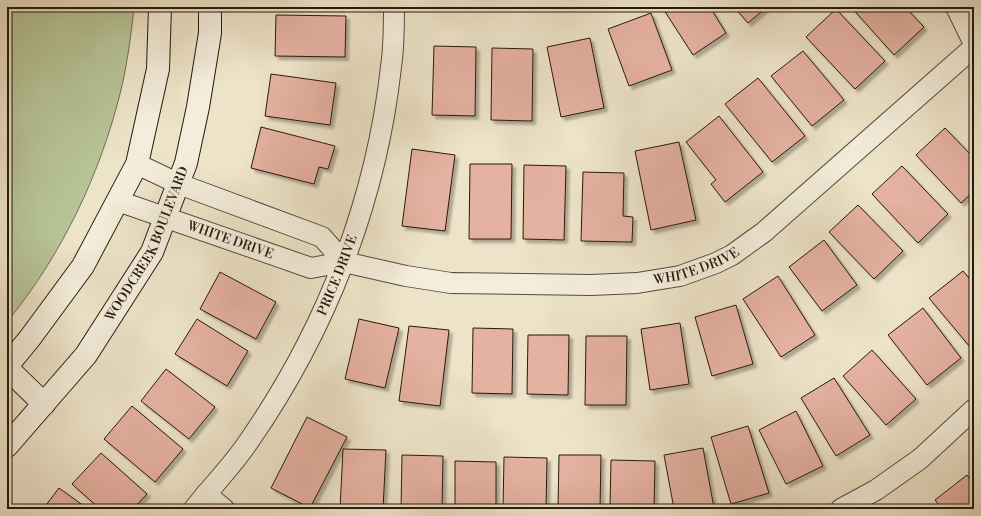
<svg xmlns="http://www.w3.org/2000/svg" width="981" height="516" viewBox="0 0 981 516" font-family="'Libre Bodoni',serif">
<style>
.green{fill:#b7c497;stroke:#6f6e52}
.building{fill:#e5b1a1;stroke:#27190d;filter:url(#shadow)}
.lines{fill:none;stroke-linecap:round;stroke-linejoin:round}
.street-casing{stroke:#584c3c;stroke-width:22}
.secondary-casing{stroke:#27190d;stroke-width:24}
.street{stroke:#f3eddb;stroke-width:20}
.secondary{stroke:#f3eddb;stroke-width:22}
.labels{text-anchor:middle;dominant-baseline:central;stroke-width:3;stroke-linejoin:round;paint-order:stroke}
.street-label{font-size:13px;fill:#27190d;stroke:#f3eddb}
</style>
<defs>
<filter id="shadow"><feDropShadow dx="3.5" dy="3.5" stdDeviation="1" flood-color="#0004"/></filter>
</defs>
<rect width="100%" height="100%" fill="#ede3c8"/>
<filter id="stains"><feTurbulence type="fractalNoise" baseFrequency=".005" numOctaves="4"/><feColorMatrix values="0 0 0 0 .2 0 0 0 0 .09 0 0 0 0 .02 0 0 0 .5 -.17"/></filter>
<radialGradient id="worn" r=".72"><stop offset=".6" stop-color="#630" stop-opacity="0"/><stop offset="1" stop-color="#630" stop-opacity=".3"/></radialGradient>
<path class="green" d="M 7,7 L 134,7 C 131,36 127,66 120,94 C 99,177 61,256 7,322 Z"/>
<path class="building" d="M 662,7 L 710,7 L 726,33 L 693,55 Z
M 734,7 L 767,7 L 748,23 Z
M 851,7 L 905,7 L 924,27 L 894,55 Z
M 836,9 L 885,61 L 855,89 L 806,37 Z
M 651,13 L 672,70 L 629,86 L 608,29 Z
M 276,15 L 346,16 L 345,57 L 275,56 Z
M 590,38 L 604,108 L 561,117 L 547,47 Z
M 434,46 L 476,47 L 475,116 L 432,115 Z
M 492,48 L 533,49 L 532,121 L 491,120 Z
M 803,51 L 844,100 L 812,126 L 771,76 Z
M 271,74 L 336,83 L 330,125 L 265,116 Z
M 758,78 L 805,136 L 772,162 L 725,104 Z
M 719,116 L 763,172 L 725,202 L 711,184 L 716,180 L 686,142 Z
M 261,127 L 335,146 L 328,169 L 319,167 L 314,184 L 251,168 Z
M 945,128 L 974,158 L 974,191 L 961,203 L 916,155 Z
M 679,142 L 696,220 L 651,230 L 635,151 Z
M 412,149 L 455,155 L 445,231 L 402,226 Z
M 470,164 L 512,164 L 511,239 L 469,239 Z
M 524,165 L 566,166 L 564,240 L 523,239 Z
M 902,166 L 948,214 L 918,243 L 872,194 Z
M 583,172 L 624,173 L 623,216 L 633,217 L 632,242 L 581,241 Z
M 858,205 L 903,251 L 874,279 L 829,232 Z
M 824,240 L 857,285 L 822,311 L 789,267 Z
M 963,271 L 974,284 L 974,344 L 970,347 L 929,298 Z
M 220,272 L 276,302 L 256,339 L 200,309 Z
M 778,276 L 815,335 L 781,357 L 743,299 Z
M 736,305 L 753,364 L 712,376 L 695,317 Z
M 923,308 L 961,358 L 927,385 L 888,335 Z
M 197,319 L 248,351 L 227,386 L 175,354 Z
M 359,319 L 399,328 L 385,388 L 345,379 Z
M 680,323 L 689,384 L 650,390 L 641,329 Z
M 409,326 L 449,330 L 440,406 L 399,401 Z
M 473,328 L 513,329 L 512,394 L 472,393 Z
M 528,335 L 569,335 L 568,395 L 527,394 Z
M 586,336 L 627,336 L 626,405 L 585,405 Z
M 872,350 L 916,399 L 886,425 L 843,376 Z
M 166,369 L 215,407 L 189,439 L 141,401 Z
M 834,378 L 870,435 L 836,456 L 801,398 Z
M 132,406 L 183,449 L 155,482 L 104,439 Z
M 796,411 L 823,466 L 786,484 L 759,430 Z
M 307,417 L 347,437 L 310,508 L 271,488 Z
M 748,426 L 769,493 L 731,504 L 711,437 Z
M 703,448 L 714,508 L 707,509 L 674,509 L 664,455 Z
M 343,449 L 386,450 L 383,509 L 340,509 Z
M 101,453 L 147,494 L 133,509 L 100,509 L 72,484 Z
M 402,455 L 443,456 L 442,509 L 401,509 Z
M 559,455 L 601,455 L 600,509 L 558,509 Z
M 504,457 L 547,458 L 546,509 L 503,509 Z
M 611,460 L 655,461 L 654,509 L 610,509 Z
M 455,461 L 496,462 L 496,509 L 455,509 Z
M 967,475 L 974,485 L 974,509 L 942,509 L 935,500 Z
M 59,488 L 88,509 L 43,509 Z"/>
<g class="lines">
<g class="street-casing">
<g id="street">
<path d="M 956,7 L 974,44"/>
<path d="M 137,164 L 179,184 L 322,237 L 344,262"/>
<path id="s1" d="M 118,201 L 311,268 L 344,262 L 406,276 L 451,283 L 591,285 L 637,283 L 680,276 L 716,263 L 732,255 L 764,232 L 974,47"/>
<path d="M 206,494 L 224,509"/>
<path id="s2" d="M 194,509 C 212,486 233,465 249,441 C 326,330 376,202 391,67 C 394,47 394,27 394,7"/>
<path d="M 841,509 L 876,490 L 920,459 L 974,409"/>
</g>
</g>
<g class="secondary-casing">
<g id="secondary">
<path d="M 7,366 L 30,338 L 83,266 L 137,164 L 158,69 L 160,7"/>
<path d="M 7,368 L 44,404"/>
<path id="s3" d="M 7,446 L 86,355 L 152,252 L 186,163 L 198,107 L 210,33 L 210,7"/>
</g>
</g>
<use href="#street" class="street"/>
<use href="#secondary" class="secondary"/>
</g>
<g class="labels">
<g class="street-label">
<text stroke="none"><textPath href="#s1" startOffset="119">WHITE DRIVE</textPath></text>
<text stroke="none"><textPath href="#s3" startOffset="248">WOODCREEK BOULEVARD</textPath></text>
<text stroke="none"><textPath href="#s1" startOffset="595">WHITE DRIVE</textPath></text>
<text stroke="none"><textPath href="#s2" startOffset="276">PRICE DRIVE</textPath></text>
</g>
</g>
<rect width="981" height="516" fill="none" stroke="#ede3c8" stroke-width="24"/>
<rect x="8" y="8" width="965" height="500" fill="none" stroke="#27190d" stroke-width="2"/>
<rect x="12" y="12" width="957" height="492" fill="none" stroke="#27190d"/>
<rect width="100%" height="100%" filter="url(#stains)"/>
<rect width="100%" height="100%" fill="url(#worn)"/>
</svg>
